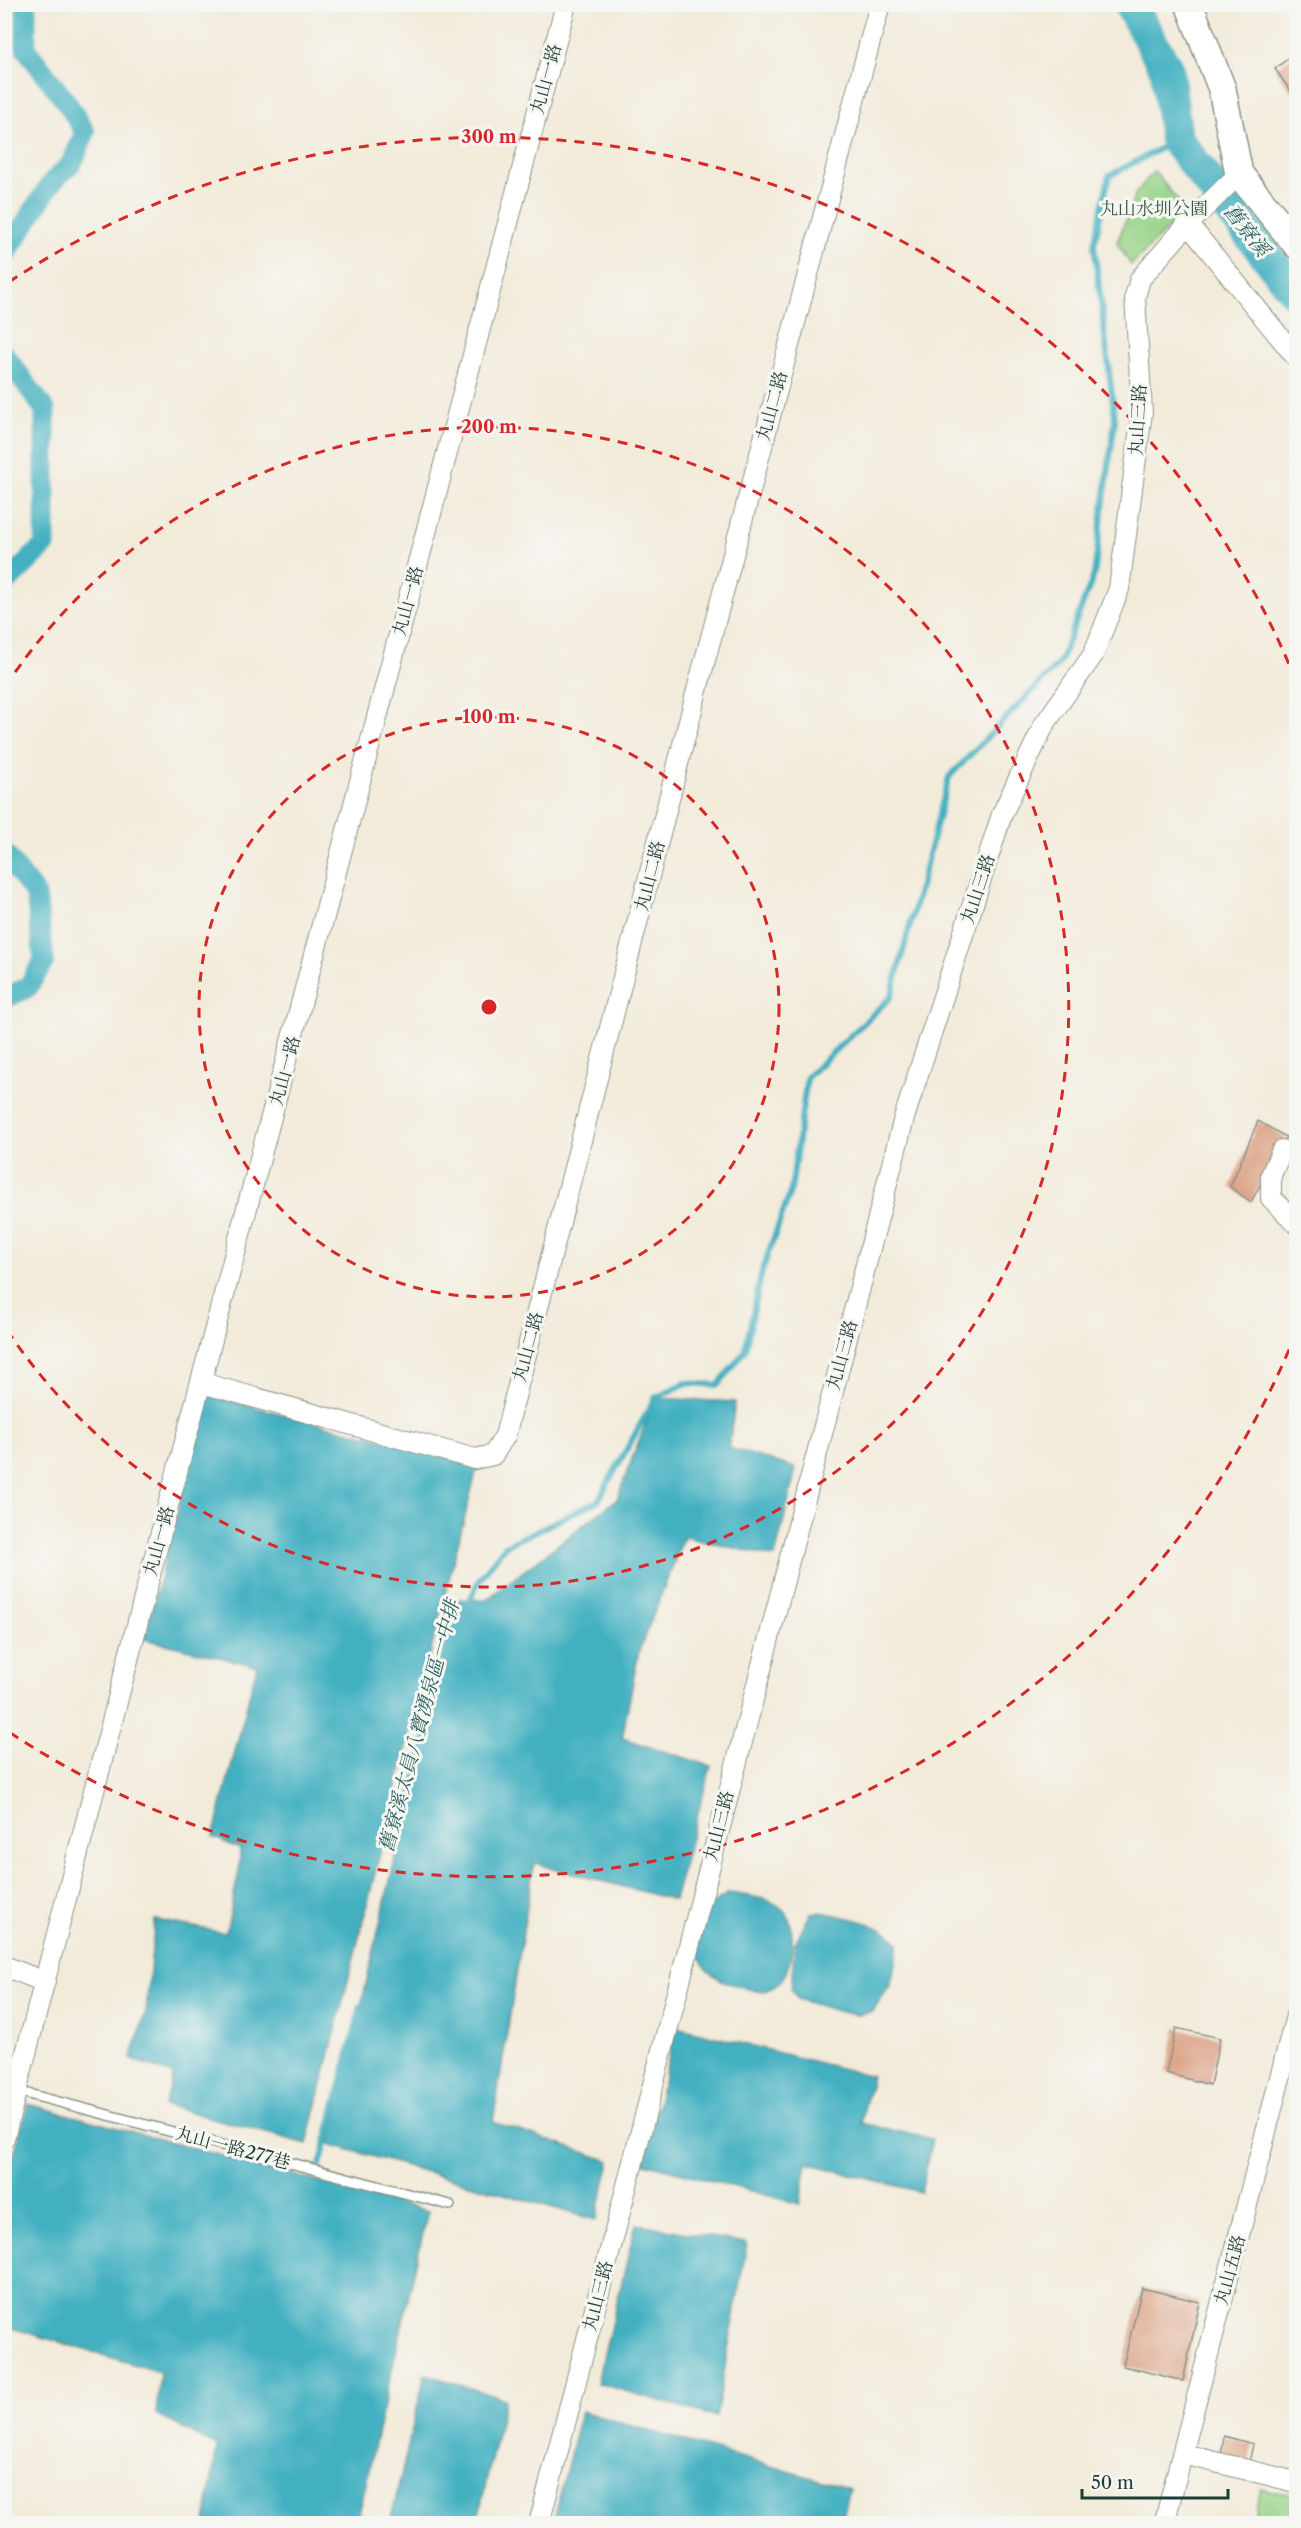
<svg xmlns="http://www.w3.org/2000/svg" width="1301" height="2528" viewBox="0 0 1301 2528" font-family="'Libre Caslon Text','Noto Serif TC',serif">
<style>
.green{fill:#96d388;stroke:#5a885e;stroke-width:1.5}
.water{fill:#43b0c1;stroke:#31767a;stroke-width:1.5}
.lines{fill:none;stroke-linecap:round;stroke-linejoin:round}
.stream{stroke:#43b0c1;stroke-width:6}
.canal{stroke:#43b0c1;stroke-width:21}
.river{stroke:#43b0c1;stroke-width:34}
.building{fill:#d99a7c}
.lane-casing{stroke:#899487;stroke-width:12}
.street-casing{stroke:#899487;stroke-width:22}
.secondary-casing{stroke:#899487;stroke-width:30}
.lane{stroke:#fff;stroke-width:9}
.street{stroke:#fff;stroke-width:20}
.secondary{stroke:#fff;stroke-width:27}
.ring{fill:none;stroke:#d62828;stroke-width:3;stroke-dasharray:10 8}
.labels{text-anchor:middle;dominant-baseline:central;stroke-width:6;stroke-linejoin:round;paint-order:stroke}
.street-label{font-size:18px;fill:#1f3d34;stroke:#f6f6f2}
.park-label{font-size:18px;fill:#375b45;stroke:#f6f6f2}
.water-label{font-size:20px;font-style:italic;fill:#2a605e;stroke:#f6f6f2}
.centre{fill:#d62828;stroke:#f6f6f2;stroke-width:3}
.ring-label{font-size:18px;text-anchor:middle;font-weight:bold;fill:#d62828;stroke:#f6f6f2;stroke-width:6;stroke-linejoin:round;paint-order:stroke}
</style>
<rect width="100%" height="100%" fill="#f6f6f2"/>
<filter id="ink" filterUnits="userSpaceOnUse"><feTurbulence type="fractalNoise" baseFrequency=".0167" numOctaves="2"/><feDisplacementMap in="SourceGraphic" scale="12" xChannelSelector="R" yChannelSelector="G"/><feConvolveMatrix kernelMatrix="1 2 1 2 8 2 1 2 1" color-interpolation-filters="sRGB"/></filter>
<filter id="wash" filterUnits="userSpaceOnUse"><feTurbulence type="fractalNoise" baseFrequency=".008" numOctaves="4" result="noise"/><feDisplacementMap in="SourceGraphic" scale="24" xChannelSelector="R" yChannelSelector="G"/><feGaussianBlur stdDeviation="1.35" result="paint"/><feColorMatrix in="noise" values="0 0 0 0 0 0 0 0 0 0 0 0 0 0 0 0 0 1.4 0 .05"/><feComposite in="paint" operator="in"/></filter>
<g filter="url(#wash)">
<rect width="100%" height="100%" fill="#f3ebda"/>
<path class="green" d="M 1154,171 L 1186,211 L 1131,265 L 1117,243 L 1136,193 Z
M 1261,2488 L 1294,2496 L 1289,2523 L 1254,2523 Z"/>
<path class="water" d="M 208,1395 L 478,1464 L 307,2144 L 164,2105 L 174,2075 L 131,2059 L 146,2011 L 155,1920 L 226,1933 L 239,1871 L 240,1849 L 213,1837 L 257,1666 L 144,1639 Z
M 655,1398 L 735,1402 L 729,1448 L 796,1468 L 775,1557 L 684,1537 L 639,1651 L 622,1738 L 711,1766 L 674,1900 L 534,1863 L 493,2122 L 610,2161 L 596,2220 L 329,2144 L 455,1599 L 486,1600 L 617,1499 Z
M 728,1893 C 750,1896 788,1898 791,1926 C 794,1949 791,1987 762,1991 C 756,1992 746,1988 739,1986 C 704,1978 684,1949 704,1914 C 709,1905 720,1899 728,1893 Z
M 820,1912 C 847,1917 881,1922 899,1943 L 891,1984 L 872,2012 L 858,2015 L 845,2013 L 798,1999 L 791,1990 L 795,1943 L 811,1913 Z
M 676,2027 L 872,2076 L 861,2123 L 932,2139 L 921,2192 L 807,2163 L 800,2204 L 644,2163 Z
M 28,2104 L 428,2211 L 357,2523 L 205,2523 L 217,2446 L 156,2414 L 160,2372 L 5,2326 L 5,2186 Z
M 636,2224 L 747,2243 L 716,2417 L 597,2383 Z
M 425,2374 L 505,2399 L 477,2523 L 390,2523 Z
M 581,2411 L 850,2489 L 841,2523 L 553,2523 Z"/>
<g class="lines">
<path class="stream" d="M 468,1605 L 479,1580 L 505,1546 L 598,1501 L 655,1398 L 686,1383 L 718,1385 L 745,1351 L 762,1271 L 791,1190 L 807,1077 L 891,997 L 949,777 L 1060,662 L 1094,575 L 1115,420 L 1094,245 L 1109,176 L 1176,140
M 320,2165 L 361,2006"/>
<path class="canal" d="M 4,257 L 52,182 L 72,163 L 85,132 L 67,103 L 26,49 L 26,4
M 4,354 L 45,410 L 45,545 L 4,585
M 4,853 L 36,895 L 44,961 L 28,987 L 4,999"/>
<path class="river" d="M 1130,4 L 1167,70 L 1176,140 L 1296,293"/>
</g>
<g id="blocks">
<path class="building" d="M 1296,52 L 1296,99 L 1275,69 Z
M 1258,1121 L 1286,1137 L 1251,1202 L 1230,1187 Z
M 1176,2028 L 1220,2038 L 1210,2085 L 1166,2073 Z
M 1142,2288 L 1200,2302 L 1183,2381 L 1123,2366 Z
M 1224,2436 L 1253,2444 L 1249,2463 L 1221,2456 Z"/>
</g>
</g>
<g filter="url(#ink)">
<use href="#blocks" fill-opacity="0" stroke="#899487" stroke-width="1.5"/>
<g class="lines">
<g class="lane-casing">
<path id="lane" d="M 17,2091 L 450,2205"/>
</g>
<g class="street-casing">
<path id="street" d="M 1188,224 L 1296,357
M 1282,1150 L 1271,1175 L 1271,1198 L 1296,1223
M 202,1383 L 475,1459 L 493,1455 L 505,1436 L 697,690 L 880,4
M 4,1966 L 45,1982
M 4,2138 L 164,1521 L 566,4
M 1183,2454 L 1296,2482
M 539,2524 L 904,1118 L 1002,814 L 1044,725 L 1093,655 L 1119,589 L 1142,412 L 1135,297 L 1140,279 L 1188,224 L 1239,174
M 1164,2524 L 1296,2016"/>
</g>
<g class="secondary-casing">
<path id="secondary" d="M 1189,4 L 1222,89 L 1239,174 L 1296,244"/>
</g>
<use href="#lane" class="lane"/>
<use href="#street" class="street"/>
<use href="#secondary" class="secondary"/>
</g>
</g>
<g class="ring">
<circle cx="489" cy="1007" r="290"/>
<path d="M5 687A580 580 0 1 1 5 1327"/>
<path d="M1296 1333A870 870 0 0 1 9 1732M9 282A870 870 0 0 1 1296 681"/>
</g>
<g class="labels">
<g class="street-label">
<text transform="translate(546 79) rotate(-75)">丸山一路</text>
<text transform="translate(772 406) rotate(-75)">丸山二路</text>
<text transform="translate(1138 420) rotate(-87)">丸山三路</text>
<text transform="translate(408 601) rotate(-75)">丸山一路</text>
<text transform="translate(650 876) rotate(-76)">丸山二路</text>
<text transform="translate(978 889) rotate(-72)">丸山三路</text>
<text transform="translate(285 1071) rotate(-75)">丸山一路</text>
<text transform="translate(528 1347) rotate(-75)">丸山二路</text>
<text transform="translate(842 1355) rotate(-75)">丸山三路</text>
<text transform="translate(159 1541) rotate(-75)">丸山一路</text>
<text transform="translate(719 1826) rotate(-76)">丸山三路</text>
<text transform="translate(233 2148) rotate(15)">丸山一路277巷</text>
<text transform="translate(1230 2270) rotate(-75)">丸山五路</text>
<text transform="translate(598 2296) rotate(-76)">丸山三路</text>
</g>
<g class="park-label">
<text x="1154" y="209">丸山水圳公園</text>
</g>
<g class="water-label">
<text transform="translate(1247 230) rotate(52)">舊寮溪</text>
<text transform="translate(419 1726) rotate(-75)">舊寮溪太員八寶湧泉區一中排</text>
</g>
</g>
<circle cx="489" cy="1007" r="9" class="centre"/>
<g class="ring-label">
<text x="489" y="143">300 m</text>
<text x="489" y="433">200 m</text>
<text x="489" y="723">100 m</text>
</g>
<rect width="1301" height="2528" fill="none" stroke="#f6f6f2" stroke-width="24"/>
<path d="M1082 2489v9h146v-9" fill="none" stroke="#1f3d34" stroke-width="3"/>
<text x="1091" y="2489" font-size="18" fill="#1f3d34" stroke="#f6f6f2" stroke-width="4.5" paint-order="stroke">50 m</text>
</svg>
